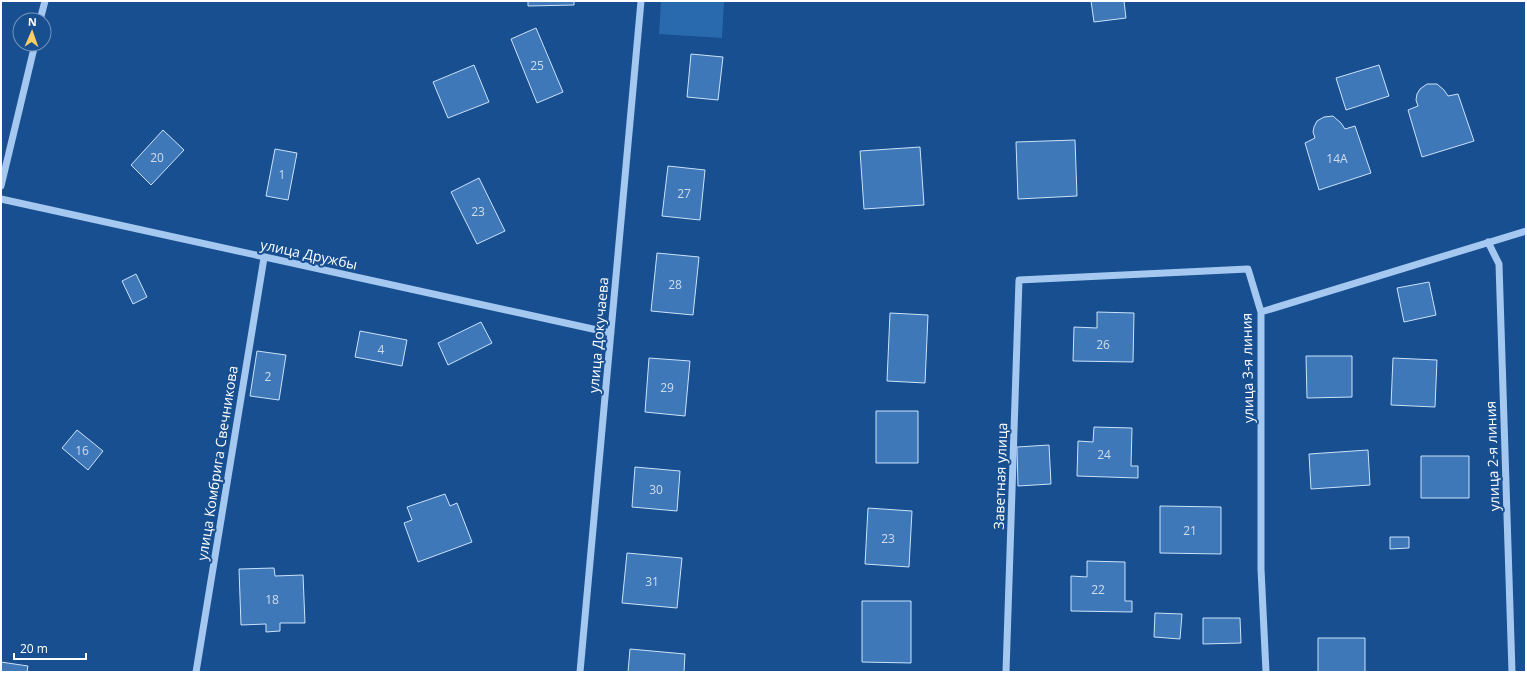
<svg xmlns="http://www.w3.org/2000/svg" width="1527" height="673" viewBox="0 0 1527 673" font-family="'Open Sans',sans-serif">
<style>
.green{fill:#2969ae}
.building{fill:#3f78b8;stroke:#cbe2fb}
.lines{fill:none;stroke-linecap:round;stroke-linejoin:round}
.minor{stroke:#a4c8f0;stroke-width:7}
.labels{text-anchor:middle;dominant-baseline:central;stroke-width:4;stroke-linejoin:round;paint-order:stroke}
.number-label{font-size:12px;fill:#cfdded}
.street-label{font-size:14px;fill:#fff;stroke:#174f90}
</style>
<rect width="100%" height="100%" fill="#174f90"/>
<path class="green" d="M 661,1 L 724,1 L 722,38 L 659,34 Z"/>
<path class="building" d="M 528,1 L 574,1 L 574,5 L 528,6 Z
M 1091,1 L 1124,1 L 1126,18 L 1094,22 Z
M 536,28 L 563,92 L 537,103 L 511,39 Z
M 691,54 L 723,57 L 718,100 L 687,97 Z
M 474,65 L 489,102 L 448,118 L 433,82 Z
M 1379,65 L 1389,96 L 1346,110 L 1336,78 Z
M 1427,84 L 1437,84 L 1444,90 L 1448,96 L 1458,94 L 1474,141 L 1422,157 L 1408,110 L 1418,106 L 1416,100 L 1417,94 L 1420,89 Z
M 1333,116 L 1341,123 L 1345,129 L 1355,126 L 1371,173 L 1319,190 L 1305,143 L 1315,138 L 1313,132 L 1314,127 L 1317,121 L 1324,117 Z
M 163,130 L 184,150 L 151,185 L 131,165 Z
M 1075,140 L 1077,196 L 1018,199 L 1016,142 Z
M 920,147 L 924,205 L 864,209 L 860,151 Z
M 275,149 L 297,153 L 288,200 L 266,196 Z
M 668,166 L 705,170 L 700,220 L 662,216 Z
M 479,178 L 505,231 L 477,244 L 451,192 Z
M 657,253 L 699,257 L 693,315 L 651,311 Z
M 136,274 L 147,297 L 133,304 L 122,281 Z
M 1429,282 L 1436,315 L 1404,322 L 1397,288 Z
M 1097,312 L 1134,313 L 1133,362 L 1073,361 L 1074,327 L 1097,328 Z
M 890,313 L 928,315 L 925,383 L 887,381 Z
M 481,322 L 492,343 L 448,365 L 438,343 Z
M 360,331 L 407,340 L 402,366 L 355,357 Z
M 257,351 L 286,355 L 279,400 L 250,396 Z
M 1306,356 L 1352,356 L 1352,397 L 1307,398 Z
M 649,358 L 690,361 L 685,416 L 645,412 Z
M 1393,358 L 1437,360 L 1435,407 L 1391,405 Z
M 876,411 L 918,411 L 918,463 L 876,463 Z
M 1094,427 L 1132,428 L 1131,466 L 1138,466 L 1138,478 L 1077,476 L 1078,441 L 1093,442 Z
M 77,430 L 103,451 L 88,470 L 62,448 Z
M 1049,445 L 1051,484 L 1018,486 L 1017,447 Z
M 1368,450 L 1370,485 L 1311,489 L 1309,454 Z
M 1421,456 L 1469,456 L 1469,498 L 1421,498 Z
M 635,467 L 680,471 L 677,511 L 632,507 Z
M 445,494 L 450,506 L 457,503 L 472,542 L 418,562 L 404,523 L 412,520 L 407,507 Z
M 1160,506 L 1221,507 L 1221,554 L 1160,553 Z
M 868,508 L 912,511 L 909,567 L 865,564 Z
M 1390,537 L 1409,537 L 1409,548 L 1390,549 Z
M 627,553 L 682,558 L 677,608 L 622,603 Z
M 1087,561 L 1125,562 L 1125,601 L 1132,601 L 1132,612 L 1071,611 L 1071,576 L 1087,577 Z
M 274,568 L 275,576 L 303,575 L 305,623 L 280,623 L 280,631 L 266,632 L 266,624 L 241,625 L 239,569 Z
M 862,601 L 911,601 L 911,663 L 862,662 Z
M 1155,613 L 1182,614 L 1180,639 L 1154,637 Z
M 1203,618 L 1240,618 L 1241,643 L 1203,644 Z
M 1318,638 L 1365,638 L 1365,672 L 1318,672 Z
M 630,649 L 685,654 L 684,672 L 628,672 Z
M 1,662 L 28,666 L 27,672 L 1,672 Z"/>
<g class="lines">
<path class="minor" d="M 40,20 L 45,1
M 1,186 L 35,44
M 1,199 L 611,333
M 1488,242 L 1499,264 L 1512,672
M 1261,312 L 1526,231
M 196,672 L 264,258
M 580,672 L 641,1
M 1006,672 L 1019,280 L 1248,269 L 1261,312 L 1261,569 L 1266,672"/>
</g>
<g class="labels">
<g class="number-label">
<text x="537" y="65">25</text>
<text x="157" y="157">20</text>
<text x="1337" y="158">14А</text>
<text x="282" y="174">1</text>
<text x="684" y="193">27</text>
<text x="478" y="211">23</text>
<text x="675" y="284">28</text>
<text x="1103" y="344">26</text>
<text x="381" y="349">4</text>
<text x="268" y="376">2</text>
<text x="667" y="387">29</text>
<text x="82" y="450">16</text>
<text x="1104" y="454">24</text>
<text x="656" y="489">30</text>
<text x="1190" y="530">21</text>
<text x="888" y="538">23</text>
<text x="652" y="581">31</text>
<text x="1098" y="589">22</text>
<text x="272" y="599">18</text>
</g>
<g class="street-label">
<text transform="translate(309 254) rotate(12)">улица Дружбы</text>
<text transform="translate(598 335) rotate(-85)">улица Докучаева</text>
<text transform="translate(1247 368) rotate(-91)">улица 3-я линия</text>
<text transform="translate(1492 456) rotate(-92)">улица 2-я линия</text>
<text transform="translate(217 463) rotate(-81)">улица Комбрига Свечникова</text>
<text transform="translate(1000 476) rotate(-88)">Заветная улица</text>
</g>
</g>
<rect width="1527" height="673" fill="none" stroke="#ffffff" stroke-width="4"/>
<g transform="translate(32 32) rotate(2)"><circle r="19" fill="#174f90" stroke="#7495bc"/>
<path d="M0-3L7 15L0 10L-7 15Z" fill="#ffce63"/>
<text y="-6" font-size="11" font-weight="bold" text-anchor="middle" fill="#ffffff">N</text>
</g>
<path d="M14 653v6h72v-6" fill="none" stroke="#ffffff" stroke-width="2"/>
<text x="20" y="653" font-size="12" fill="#ffffff" stroke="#174f90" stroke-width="3" paint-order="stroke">20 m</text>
</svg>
